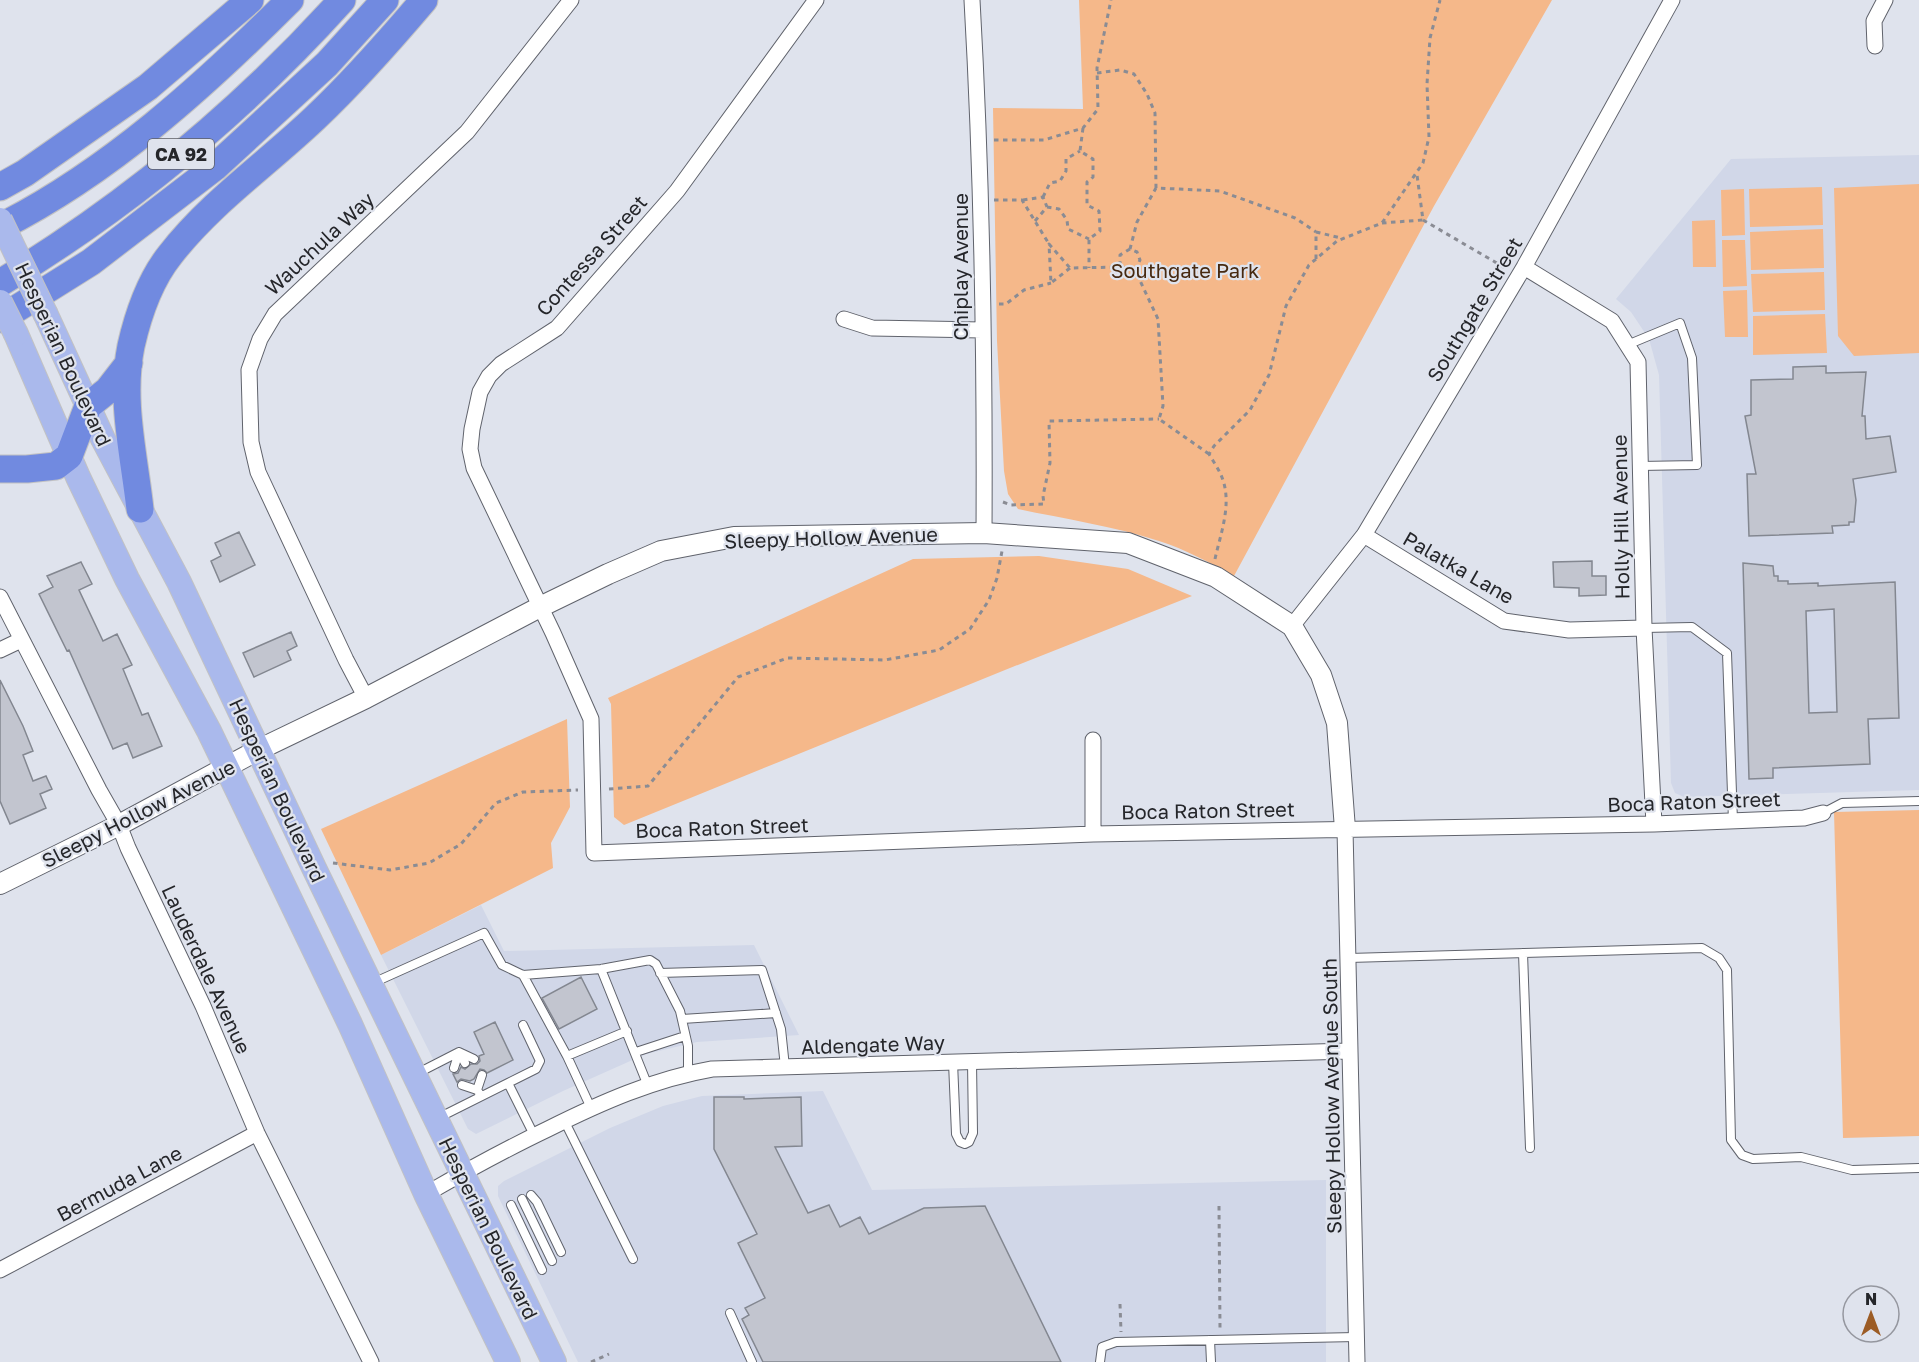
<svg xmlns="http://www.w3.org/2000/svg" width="1919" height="1362" viewBox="0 0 1919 1362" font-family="'Golos Text',sans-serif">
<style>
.built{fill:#d1d7e8}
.green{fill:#f5b88a}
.building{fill:#c2c5cf;stroke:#838790;stroke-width:1.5;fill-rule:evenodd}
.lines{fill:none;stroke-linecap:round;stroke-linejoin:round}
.service-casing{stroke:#60636c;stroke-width:10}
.minor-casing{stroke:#60636c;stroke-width:17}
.tertiary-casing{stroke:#60636c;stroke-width:22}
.primary-casing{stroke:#c2c2c3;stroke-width:26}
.motorway-casing{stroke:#c2c2c3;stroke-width:29}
.path{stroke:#8a8c94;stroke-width:3;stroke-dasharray:4.5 4.5;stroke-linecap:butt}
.service{stroke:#fff;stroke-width:8}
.minor{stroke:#fff;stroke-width:15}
.tertiary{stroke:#fff;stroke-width:20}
.primary{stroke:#aab9ec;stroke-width:24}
.motorway{stroke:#718ae0;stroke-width:27}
.primary-bridge-casing{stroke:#c2c2c3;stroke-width:26;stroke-linecap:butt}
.primary-bridge{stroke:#aab9ec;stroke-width:24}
.labels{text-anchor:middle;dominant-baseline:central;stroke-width:4.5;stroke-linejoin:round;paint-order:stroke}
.shield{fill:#dfe3ed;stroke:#5d5f64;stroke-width:1.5}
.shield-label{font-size:18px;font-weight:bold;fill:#25262a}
.street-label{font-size:20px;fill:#25262a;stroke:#dfe3ed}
.park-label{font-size:20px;fill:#472910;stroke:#dfe3ed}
</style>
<rect width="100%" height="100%" fill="#dfe3ed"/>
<path class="built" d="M 1919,155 L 1919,790 L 1684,797 L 1675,793 L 1671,783 L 1659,375 L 1649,339 L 1631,312 L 1616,299 L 1731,159 Z
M 481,905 L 504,951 L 754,945 L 799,1035 L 697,1042 L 646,1054 L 563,1091 L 476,1134 L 468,1129 L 381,955 Z
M 823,1091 L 872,1190 L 1326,1180 L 1326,1362 L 578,1362 L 498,1196 L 498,1186 L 504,1181 L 610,1128 L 663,1106 L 702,1096 Z"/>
<path class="green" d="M 1079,0 L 1552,0 L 1434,206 L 1234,576 C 1210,563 1185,549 1159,541 C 1113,526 1065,519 1018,509 L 1008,494 L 1004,471 L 997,341 L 993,108 L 1083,109 Z
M 1919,184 L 1919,353 L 1854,356 L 1838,336 L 1834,188 Z
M 1822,187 L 1823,225 L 1750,227 L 1749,189 Z
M 1744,189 L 1745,235 L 1722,236 L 1721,190 Z
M 1715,220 L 1716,267 L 1693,267 L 1692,221 Z
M 1823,229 L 1824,268 L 1751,270 L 1750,232 Z
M 1722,240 L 1745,240 L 1747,286 L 1723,287 Z
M 1824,272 L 1825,310 L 1753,312 L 1751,274 Z
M 1747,290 L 1748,337 L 1725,337 L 1723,291 Z
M 1825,314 L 1827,353 L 1753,355 L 1753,316 Z
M 1039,556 L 1128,569 L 1192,596 L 1005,670 L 624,825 L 614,817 L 611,704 L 608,698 L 913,559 Z
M 567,719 L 570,807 L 551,843 L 553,868 L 381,955 L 321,829 Z
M 1919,810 L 1919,1136 L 1843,1138 L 1834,812 Z"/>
<path class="building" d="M 1826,366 L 1826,373 L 1866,372 L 1862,416 L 1865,416 L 1866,439 L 1890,436 L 1896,472 L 1853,479 L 1856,500 L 1854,522 L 1849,522 L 1849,525 L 1832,526 L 1833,533 L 1749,536 L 1747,474 L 1756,474 L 1745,416 L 1751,415 L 1751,380 L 1793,379 L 1793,367 Z
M 239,532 L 255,565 L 220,582 L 211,561 L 221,556 L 215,543 Z
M 1592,561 L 1592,576 L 1606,576 L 1606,595 L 1579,596 L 1579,588 L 1554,587 L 1553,562 Z
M 81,562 L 92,584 L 79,590 L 103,641 L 117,634 L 132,665 L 123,669 L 142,715 L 148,713 L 162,746 L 133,758 L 127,743 L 113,749 L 69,650 L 67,651 L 39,594 L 53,587 L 47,576 Z
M 1743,563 L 1773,566 L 1774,576 L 1778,576 L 1778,581 L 1788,581 L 1788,584 L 1818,583 L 1818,586 L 1895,582 L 1899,718 L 1868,719 L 1870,764 L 1773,768 L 1773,778 L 1749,779 ZM 1834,609 L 1837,712 L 1809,713 L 1806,611 Z
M 291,632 L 297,646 L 287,651 L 291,660 L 254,677 L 243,653 Z
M 0,680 L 23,726 L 33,751 L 23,755 L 33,781 L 46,776 L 52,789 L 40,794 L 46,808 L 10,824 L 0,801 Z
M 581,977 L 597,1009 L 559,1029 L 542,998 Z
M 495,1022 L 513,1060 L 487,1073 L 484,1070 L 480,1069 L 474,1079 L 470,1081 L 461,1079 L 457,1082 L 453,1074 L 458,1073 L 461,1067 L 465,1069 L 471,1064 L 477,1064 L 480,1061 L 479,1056 L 484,1054 L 474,1032 Z
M 714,1097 L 744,1097 L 744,1099 L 801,1097 L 802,1146 L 775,1147 L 808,1213 L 829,1205 L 840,1227 L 860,1217 L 869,1234 L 924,1208 L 985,1206 L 1061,1362 L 763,1362 L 742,1319 L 749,1315 L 745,1308 L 765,1298 L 738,1243 L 757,1234 L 714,1149 Z"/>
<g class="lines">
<g class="service-casing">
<path id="service" d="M 1627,345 L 1680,323 L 1692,358 L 1697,465 L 1640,466
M 1644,628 L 1692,627 L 1727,653 L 1733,821
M 1823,813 L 1842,803 L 1919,801
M 1523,953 L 1530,1148
M 1349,958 L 1702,948 L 1719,958 L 1727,970 L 1731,1140 L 1742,1155 L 1753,1159 L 1801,1157 L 1852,1170 L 1919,1168
M 601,969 L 648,1086
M 660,973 L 762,970 L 781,1029 L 785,1067
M 523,975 L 567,1056 L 591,1108
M 375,982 L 484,933 L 502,965 L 523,975 L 601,969 L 650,960 L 656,964 L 680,1011 L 688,1046 L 688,1073
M 682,1019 L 776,1013
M 636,1052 L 685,1036
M 567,1056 L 627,1031
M 953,1062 L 956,1134 L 960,1142 L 965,1144 L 969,1142 L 973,1133 L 972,1062
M 454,1068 L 459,1052 L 465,1063
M 416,1074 L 459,1052 L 474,1059
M 508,1083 L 536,1069 L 540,1061 L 523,1025
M 462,1085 L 477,1090
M 481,1096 L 477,1090 L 482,1075
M 438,1118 L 508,1083 L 534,1135
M 564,1120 L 633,1259
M 531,1195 L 537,1202 L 561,1252
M 522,1199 L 552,1261
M 511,1205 L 542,1270
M 730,1313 L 752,1362
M 1210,1340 L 1211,1362
M 1100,1362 L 1102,1347 L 1116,1342 L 1356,1337"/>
</g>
<g class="minor-casing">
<path id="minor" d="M 816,0 L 677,191 L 557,328 L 501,364 L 489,376 L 480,392 L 472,429 L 470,449 L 474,468 L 553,633 L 591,719 L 594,853 L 1093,834 L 1654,824 L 1804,818 L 1823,813
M 972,0 C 982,177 985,355 984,533
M 1875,46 L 1874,21 L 1885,0
M 1524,267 L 1612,321 L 1638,362 L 1644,628 L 1654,824
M 844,319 L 872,328 L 982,330
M 1364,535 L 1504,621 L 1569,630 L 1644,628
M 0,597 L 99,790 L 119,825 L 128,848 L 203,1006 L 257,1133 L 371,1362
M 1292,626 L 1364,535 L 1524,267 L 1672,0
M 0,650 L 21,640
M 366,698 L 346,660 L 258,472 L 251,442 L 249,370 L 260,339 L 275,314 L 467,132 L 571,0
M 1093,740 L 1093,834
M 1345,829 L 1357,1362
M 426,1194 C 466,1171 506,1149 548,1129 C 600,1103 654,1079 712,1069 L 1350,1051
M 0,1270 L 257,1133"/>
</g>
<g class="tertiary-casing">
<path id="tertiary" d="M 0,884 L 119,825 L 258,750 L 366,698 L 540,607 L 608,574 L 661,551 L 734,537 L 984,533 L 1128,543 L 1216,577 L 1292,626 L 1321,675 L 1337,723 L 1345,829"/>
</g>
<g class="primary-casing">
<path id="primary" d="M 46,315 L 103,439 L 179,582 L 314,868 L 554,1362
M 16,334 L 78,477 L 127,579 L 209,731 L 350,1024 L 426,1194 L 508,1362"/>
</g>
<g class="motorway-casing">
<path id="motorway" d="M 0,187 L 25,173 L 148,87 L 250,0
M 0,227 C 109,172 204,86 290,0
M 0,283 C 127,206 243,110 342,0
M 0,319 L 91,262 L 215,167 L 327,64 L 385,0
M 0,469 L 27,469 L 56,466 L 69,456 L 88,406 L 108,390 L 129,363
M 140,509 C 134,455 120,400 131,346 C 138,315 150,280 170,255 C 211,202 268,163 316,117 C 354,81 390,40 424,0"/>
</g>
<path class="path" d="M 1097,73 L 1120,70 L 1134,74 L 1147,94 L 1155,113 L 1156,188
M 1083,128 L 1080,151 L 1093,159 L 1093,177 L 1087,182 L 1087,205 L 1099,211 L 1100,231 L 1089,239 L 1089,268
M 994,140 L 1044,140 L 1083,128 L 1098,109 L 1097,68 L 1111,0
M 1043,197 L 1050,183 L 1060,181 L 1066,171 L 1066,159 L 1080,151
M 994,200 L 1022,200 L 1049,244
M 1023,200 L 1043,197 L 1047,207
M 1047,207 L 1059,209 L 1067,220 L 1068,229 L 1089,239
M 1423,220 L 1507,269
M 1035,221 L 1047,207
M 1382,223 L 1423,220 L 1417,175
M 1130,249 L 1120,255 L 1120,267 L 1135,270
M 1316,259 L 1316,232 L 1341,238
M 1070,268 L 1051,283 L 1049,244 L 1070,268 L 1120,267
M 999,304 L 1006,304 L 1024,290 L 1051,283
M 1209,454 L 1159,419 L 1163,406 L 1158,319 L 1135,270 L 1140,260 L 1137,252 L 1130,249 L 1137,222 L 1156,188 L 1220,191 L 1295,218 L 1316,232
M 1003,502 L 1011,505 L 1044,504 L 1043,496 L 1050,463 L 1049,421 L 1159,419
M 1215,559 C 1221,532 1233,502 1221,475 C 1218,468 1213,461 1209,454 L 1214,446 L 1250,410 L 1269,375 L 1286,306 L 1309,265 L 1337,241 L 1382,223 L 1423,163 L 1429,137 L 1427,84 L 1430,38 L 1440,0
M 609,789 L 648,786 L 738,677 L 787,658 L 885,660 L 939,650 L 970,629 L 989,600 L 997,578 L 1002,551
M 333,863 L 390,870 L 429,863 L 461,844 L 496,803 L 523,792 L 578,790
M 1219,1206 L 1220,1328
M 1120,1304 L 1121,1332
M 591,1362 L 609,1354"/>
<use href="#service" class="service"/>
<use href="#minor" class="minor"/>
<use href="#tertiary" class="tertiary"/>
<use href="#primary" class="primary"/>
<use href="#motorway" class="motorway"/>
<g class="primary-bridge-casing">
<path id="primary-bridge" d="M 0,220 L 46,315
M 0,302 L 16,334"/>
</g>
<use href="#primary-bridge" class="primary-bridge"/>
</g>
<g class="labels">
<rect class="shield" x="148" y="139" width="66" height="30" rx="4.5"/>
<g class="shield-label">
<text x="181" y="154">CA 92</text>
</g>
<g class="street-label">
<text transform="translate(319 243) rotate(-43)">Wauchula Way</text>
<text transform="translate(591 255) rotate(-48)">Contessa Street</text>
<text transform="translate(960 267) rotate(-90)">Chiplay Avenue</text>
<text transform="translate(1474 309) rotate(-59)">Southgate Street</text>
<text transform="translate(64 354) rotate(65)">Hesperian Boulevard</text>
<text transform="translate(1620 517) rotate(-91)">Holly Hill Avenue</text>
<text transform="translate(831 537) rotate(-2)">Sleepy Hollow Avenue</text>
<text transform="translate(1459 567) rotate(30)">Palatka Lane</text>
<text transform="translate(278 790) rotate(65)">Hesperian Boulevard</text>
<text transform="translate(1694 801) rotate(-2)">Boca Raton Street</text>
<text transform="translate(1208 810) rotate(-1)">Boca Raton Street</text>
<text transform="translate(138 813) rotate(-27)">Sleepy Hollow Avenue</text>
<text transform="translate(722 827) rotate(-2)">Boca Raton Street</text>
<text transform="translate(207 969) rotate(65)">Lauderdale Avenue</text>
<text transform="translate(873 1044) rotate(-2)">Aldengate Way</text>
<text transform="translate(1331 1096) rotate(-91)">Sleepy Hollow Avenue South</text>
<text transform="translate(119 1183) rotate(-28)">Bermuda Lane</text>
<text transform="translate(489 1228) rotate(64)">Hesperian Boulevard</text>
</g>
<g class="park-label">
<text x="1185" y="270">Southgate Park</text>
</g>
</g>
<g transform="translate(1871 1314)"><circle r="28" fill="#dfe3ed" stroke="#95979f" stroke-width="1.5"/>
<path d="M0-4.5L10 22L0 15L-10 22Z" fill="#9c5c25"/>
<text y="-9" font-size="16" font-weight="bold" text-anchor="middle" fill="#25262a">N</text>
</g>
</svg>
